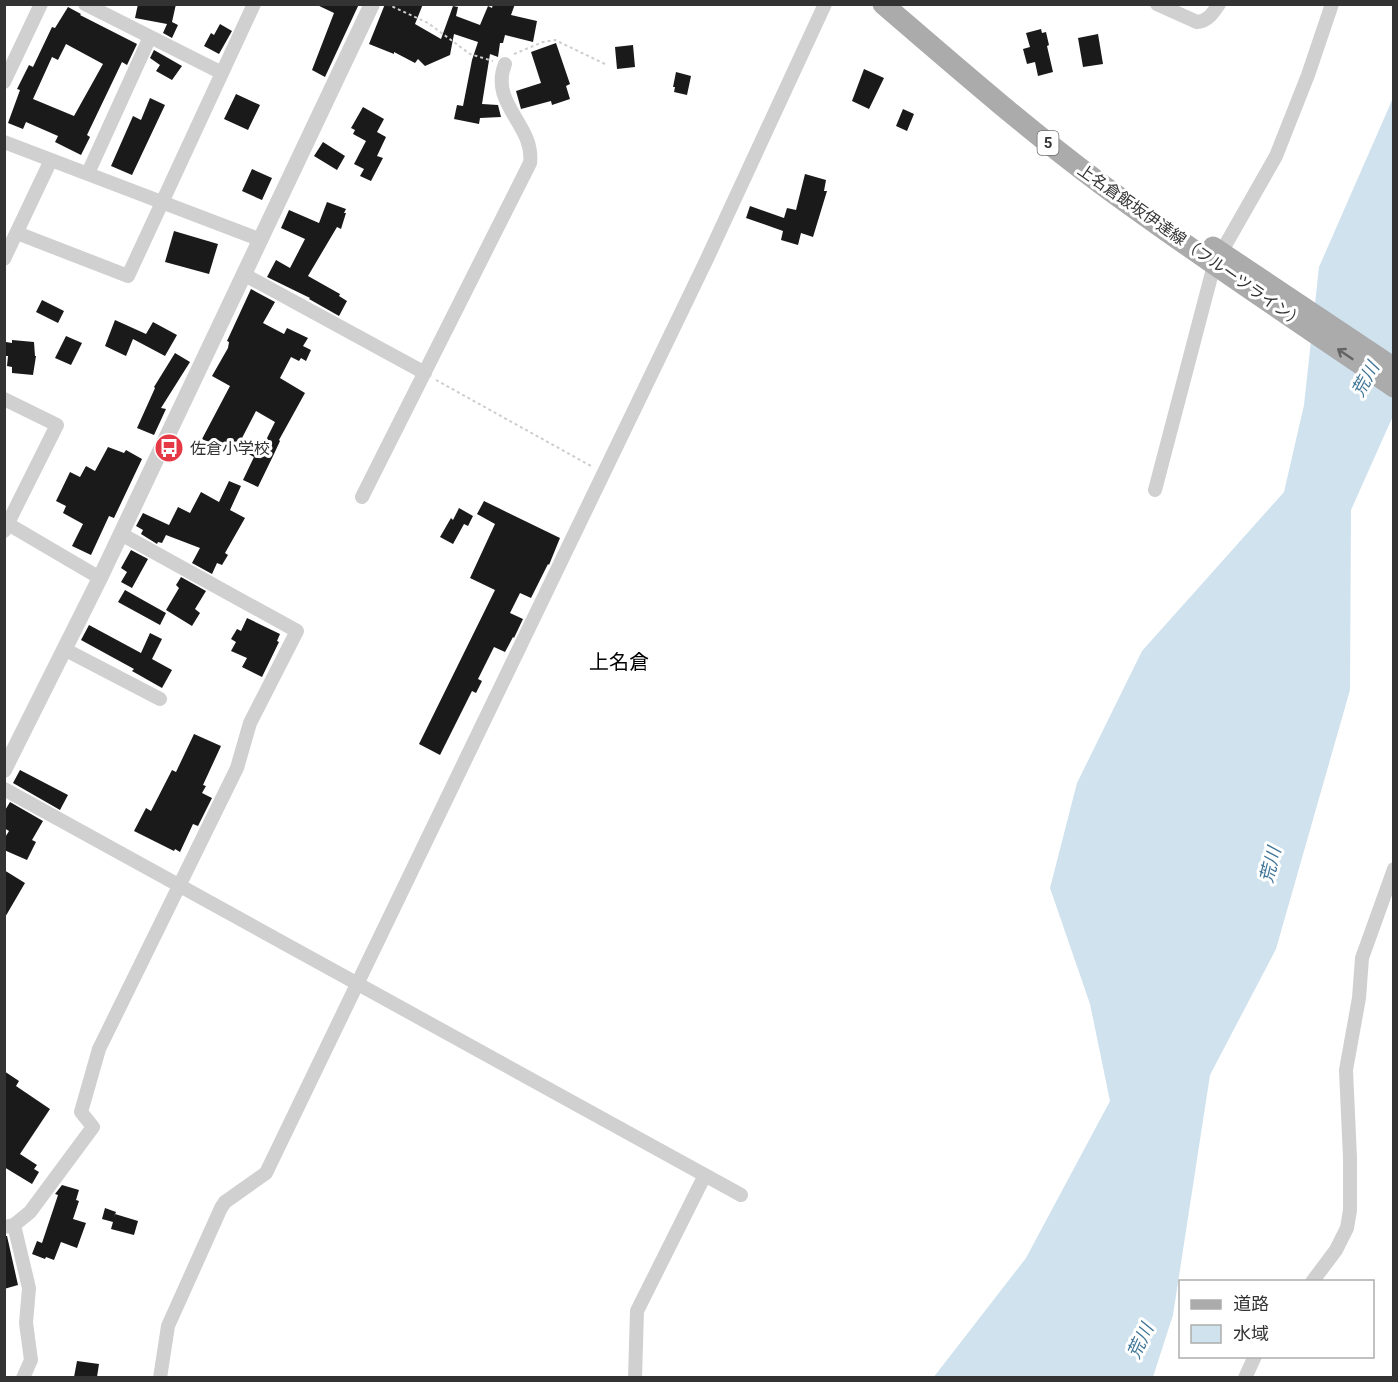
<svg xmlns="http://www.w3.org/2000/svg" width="1398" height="1382" viewBox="0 0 1398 1382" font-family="Roboto,'Noto Sans JP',sans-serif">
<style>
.water{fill:#cfe2ee}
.building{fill:#1a1a1a;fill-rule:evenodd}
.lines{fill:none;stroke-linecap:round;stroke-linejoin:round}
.path{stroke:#cdcdcd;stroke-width:2;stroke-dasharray:3 3;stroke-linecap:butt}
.minor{stroke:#d0d0d0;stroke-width:14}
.tertiary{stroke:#d0d0d0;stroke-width:16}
.primary{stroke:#ababab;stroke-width:21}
.oneway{stroke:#636363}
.labels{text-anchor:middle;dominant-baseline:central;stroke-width:6;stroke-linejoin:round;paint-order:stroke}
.shield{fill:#fff;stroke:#707070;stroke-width:1.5}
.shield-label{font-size:15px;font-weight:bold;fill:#333}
.street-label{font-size:16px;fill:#333;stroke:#fff}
.poi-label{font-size:16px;fill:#333;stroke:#fff;text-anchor:start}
.water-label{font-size:18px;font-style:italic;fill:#3f7597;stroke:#fff}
.quarter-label{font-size:20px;fill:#000;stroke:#fff}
</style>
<rect width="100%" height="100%" fill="#fff"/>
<path class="water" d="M 1393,98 L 1393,416 L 1351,510 L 1350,690 L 1276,949 L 1210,1075 L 1173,1315 L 1153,1377 L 933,1378 L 1026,1258 L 1110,1101 L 1090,1004 L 1050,888 L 1077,783 L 1142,651 L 1284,492 L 1304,405 L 1319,267 Z"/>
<path class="building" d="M 138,4 L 176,4 L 172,22 L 178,25 L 172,38 L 163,33 L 167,24 L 135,18 Z
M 315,4 L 359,4 L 325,77 L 312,70 L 334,13 Z
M 385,4 L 423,4 L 415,24 L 441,39 L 453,6 L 458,7 L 456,16 L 480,25 L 488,6 L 492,8 L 493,4 L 515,4 L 511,15 L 537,21 L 533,42 L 505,35 L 503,43 L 500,43 L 498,57 L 490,54 L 482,104 L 498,105 L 501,117 L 480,118 L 479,124 L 454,119 L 457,105 L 463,106 L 472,60 L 478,42 L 454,34 L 450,55 L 425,66 L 418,59 L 415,63 L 394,52 L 394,54 L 369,44 Z
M 68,7 L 81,14 L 80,15 L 137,44 L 127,65 L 122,62 L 87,135 L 90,137 L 81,155 L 55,142 L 58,136 L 26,122 L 23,129 L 8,123 L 20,90 L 17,89 L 29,65 L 33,67 L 52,27 L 55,28 ZM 66,44 L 103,64 L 74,116 L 33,99 L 52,57 L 58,60 Z
M 220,24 L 232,31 L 219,54 L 204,46 L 211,33 L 214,35 Z
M 1041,29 L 1042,33 L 1046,32 L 1049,45 L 1047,46 L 1053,72 L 1038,76 L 1035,62 L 1027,64 L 1023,49 L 1030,47 L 1026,33 Z
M 1098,34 L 1103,64 L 1083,67 L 1078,38 Z
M 556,43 L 570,84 L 566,86 L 570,99 L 552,105 L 551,101 L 521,109 L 516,91 L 541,83 L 531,52 Z
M 633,45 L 635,67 L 617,69 L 615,47 Z
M 154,50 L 182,66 L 172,80 L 156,71 L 160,65 L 150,58 Z
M 864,69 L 884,78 L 869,109 L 852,101 Z
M 676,72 L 691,76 L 687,95 L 674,92 L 675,87 L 673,87 Z
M 236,94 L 260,105 L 248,130 L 224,119 Z
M 150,98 L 165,105 L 132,175 L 111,166 L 133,116 L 141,120 Z
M 363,107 L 384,119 L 377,132 L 386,137 L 377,156 L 383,158 L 371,181 L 360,176 L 364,169 L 354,164 L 366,141 L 353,134 L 355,130 L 351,128 Z
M 903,109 L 914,114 L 907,131 L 896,126 Z
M 323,142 L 345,156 L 337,170 L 314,156 Z
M 252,169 L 272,178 L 262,200 L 242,191 Z
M 805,174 L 826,180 L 824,191 L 827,191 L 813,237 L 801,233 L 798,245 L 781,240 L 783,231 L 746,218 L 750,206 L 784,218 L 787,208 L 796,210 Z
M 327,202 L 346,209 L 344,213 L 346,213 L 341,229 L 337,227 L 308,276 L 340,294 L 339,296 L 347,301 L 339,316 L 309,299 L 310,298 L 267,277 L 276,260 L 290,268 L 305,239 L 281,228 L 289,210 L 319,223 Z
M 174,231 L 218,244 L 209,274 L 165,262 Z
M 251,289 L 275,302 L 263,323 L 284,334 L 287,328 L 308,338 L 303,346 L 311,350 L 306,361 L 301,358 L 299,361 L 291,357 L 280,378 L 305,393 L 279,440 L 280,441 L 274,454 L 258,487 L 243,480 L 254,457 L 232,445 L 228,452 L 202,439 L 230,386 L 212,376 L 228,348 L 229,342 L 227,341 ZM 256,411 L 275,422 L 262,448 L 242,438 Z
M 42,300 L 64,311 L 58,323 L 36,312 Z
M 115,320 L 146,334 L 153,322 L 177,335 L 165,356 L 133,339 L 126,356 L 105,346 Z
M 66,336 L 82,343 L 71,365 L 55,358 Z
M 12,340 L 34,342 L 35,356 L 36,356 L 33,375 L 12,373 L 12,367 L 7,366 L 8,356 L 4,356 L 6,342 L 12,343 Z
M 175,353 L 190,362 L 161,408 L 166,409 L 154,435 L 137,428 L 155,388 L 154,387 Z
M 108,447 L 124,453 L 126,450 L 142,459 L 114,518 L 109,516 L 91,555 L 72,546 L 83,524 L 63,513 L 66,506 L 56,501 L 70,472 L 80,477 L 86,466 L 95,471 Z
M 229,481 L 241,486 L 230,510 L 245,518 L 225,553 L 228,555 L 222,565 L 217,563 L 212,574 L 192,563 L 200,548 L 166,535 L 162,543 L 158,542 L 157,544 L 141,534 L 143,530 L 136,526 L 143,513 L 169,525 L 178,507 L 190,513 L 201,492 L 219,502 Z
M 484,501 L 560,538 L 549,565 L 548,564 L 531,598 L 520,593 L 510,613 L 523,619 L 514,638 L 513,637 L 505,652 L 494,647 L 478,679 L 482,681 L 476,693 L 472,691 L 440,755 L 419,744 L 495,590 L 470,578 L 495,524 L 477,514 Z
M 459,508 L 473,516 L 468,526 L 464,524 L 453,544 L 440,537 L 451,518 L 453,520 Z
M 131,550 L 148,559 L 132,588 L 121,582 L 127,572 L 121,568 Z
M 181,577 L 206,591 L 195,609 L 200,613 L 192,626 L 166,610 L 179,588 L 176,585 Z
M 125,590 L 166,613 L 160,625 L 118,602 Z
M 247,618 L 280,634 L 277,641 L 279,642 L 262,677 L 242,667 L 247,658 L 231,651 L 236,642 L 231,639 L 237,629 L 241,631 Z
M 89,625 L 141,653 L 150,633 L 162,639 L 152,659 L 172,670 L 162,688 L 132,671 L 134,669 L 81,640 Z
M 194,734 L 221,746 L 203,785 L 206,786 L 202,793 L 212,798 L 198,826 L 193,824 L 180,852 L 175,849 L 174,851 L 134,831 L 146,808 L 151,811 L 172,770 L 176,772 Z
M 20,770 L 68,795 L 60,810 L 13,783 Z
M 10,802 L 43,821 L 32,840 L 36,842 L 27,860 L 4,850 L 4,839 L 9,831 L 4,828 L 4,812 Z
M 4,870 L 25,883 L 4,919 Z
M 4,1071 L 19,1081 L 16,1086 L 50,1109 L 20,1154 L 37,1165 L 34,1169 L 39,1172 L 32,1184 L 4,1167 Z
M 62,1185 L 79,1190 L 76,1200 L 79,1201 L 73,1219 L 86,1223 L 77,1248 L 61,1242 L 54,1260 L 46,1257 L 45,1259 L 32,1254 L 37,1241 L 42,1243 L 58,1195 L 55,1194 Z
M 105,1208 L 116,1212 L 114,1217 L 115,1214 L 138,1221 L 134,1235 L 111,1229 L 113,1222 L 102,1219 Z
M 4,1236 L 7,1236 L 18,1285 L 4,1289 Z
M 77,1361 L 99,1364 L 97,1377 L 74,1377 Z"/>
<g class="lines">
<path class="path" d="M 387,4 L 428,23 L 470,54 L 493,61
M 514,54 L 543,42 L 555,40 L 605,64
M 436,380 L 591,466"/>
<path class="minor" d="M 85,4 L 222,73
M 1157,4 L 1197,22 C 1208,21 1213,13 1219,4
M 4,82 L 41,4
M 4,142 L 261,240
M 88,173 L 150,37
M 17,233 L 128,276 L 254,4
M 4,259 L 51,160
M 245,275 L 425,373
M 4,399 L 57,425 L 4,531
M 1155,490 L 1214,265 L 1276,156 L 1308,75 L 1332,4
M 362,497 L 530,163 C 535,125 489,104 505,64
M 8,524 L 100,578
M 64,649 L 160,699
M 4,789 L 741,1195
M 14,1225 L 29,1288 L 26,1323 L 31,1360 L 23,1378
M 4,1227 L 14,1225 L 30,1212 L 93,1127 L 81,1112 L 99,1049 L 237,768 L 250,723 L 297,631 L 121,534
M 1312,1282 L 1336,1250 L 1347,1228 L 1350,1210 L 1350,1158 L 1346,1070 L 1359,998 L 1362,958 L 1394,869
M 160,1378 L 168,1326 L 221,1208 L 225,1202 L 266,1173 L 706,261 L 825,4
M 635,1378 L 637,1311 L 705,1175
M 1245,1378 L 1255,1356"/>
<path class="tertiary" d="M 4,770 L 100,578 L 372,4"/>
<path class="primary" d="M 883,4 C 955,66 1026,128 1101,184 C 1197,255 1296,320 1394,387
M 1213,247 L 1394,368"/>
</g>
<defs><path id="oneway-shaft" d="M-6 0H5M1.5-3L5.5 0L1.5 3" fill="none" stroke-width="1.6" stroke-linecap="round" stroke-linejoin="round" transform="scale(1.5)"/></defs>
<use class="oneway" href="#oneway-shaft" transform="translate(1345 354) rotate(-146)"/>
<defs>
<g id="bus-disc" transform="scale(1.5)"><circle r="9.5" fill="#e63946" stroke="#fff"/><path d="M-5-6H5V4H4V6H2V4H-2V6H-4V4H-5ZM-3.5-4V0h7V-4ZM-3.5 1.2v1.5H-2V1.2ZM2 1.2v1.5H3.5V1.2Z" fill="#fff"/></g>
</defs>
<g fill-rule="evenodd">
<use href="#bus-disc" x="169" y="448"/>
</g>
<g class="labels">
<rect class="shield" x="1037.5" y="131" width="21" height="24" rx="4.5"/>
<g class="shield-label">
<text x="1048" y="143">5</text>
</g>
<g class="street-label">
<text transform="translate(1191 246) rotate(35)">上名倉飯坂伊達線（フルーツライン）</text>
</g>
<g class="poi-label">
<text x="190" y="448">佐倉小学校</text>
</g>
<g class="water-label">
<text transform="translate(1365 379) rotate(-61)">荒川</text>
<text transform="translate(1270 865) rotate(-76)">荒川</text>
<text transform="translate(1140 1341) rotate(-65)">荒川</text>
</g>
<g class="quarter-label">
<text x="619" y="662">上名倉</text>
</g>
</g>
<rect width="1398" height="1382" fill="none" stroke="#333333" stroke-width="12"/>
<rect x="1179" y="1280" width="195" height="78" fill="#ffffff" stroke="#adadad" stroke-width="1.5"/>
<rect x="1191" y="1300" width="30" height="9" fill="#ababab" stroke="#adadad" stroke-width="1.5"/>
<text x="1233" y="1310" font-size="18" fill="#333333">道路</text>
<rect x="1191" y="1325" width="30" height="18" fill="#cfe2ee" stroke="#adadad" stroke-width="1.5"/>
<text x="1233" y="1340" font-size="18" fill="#333333">水域</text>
</svg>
